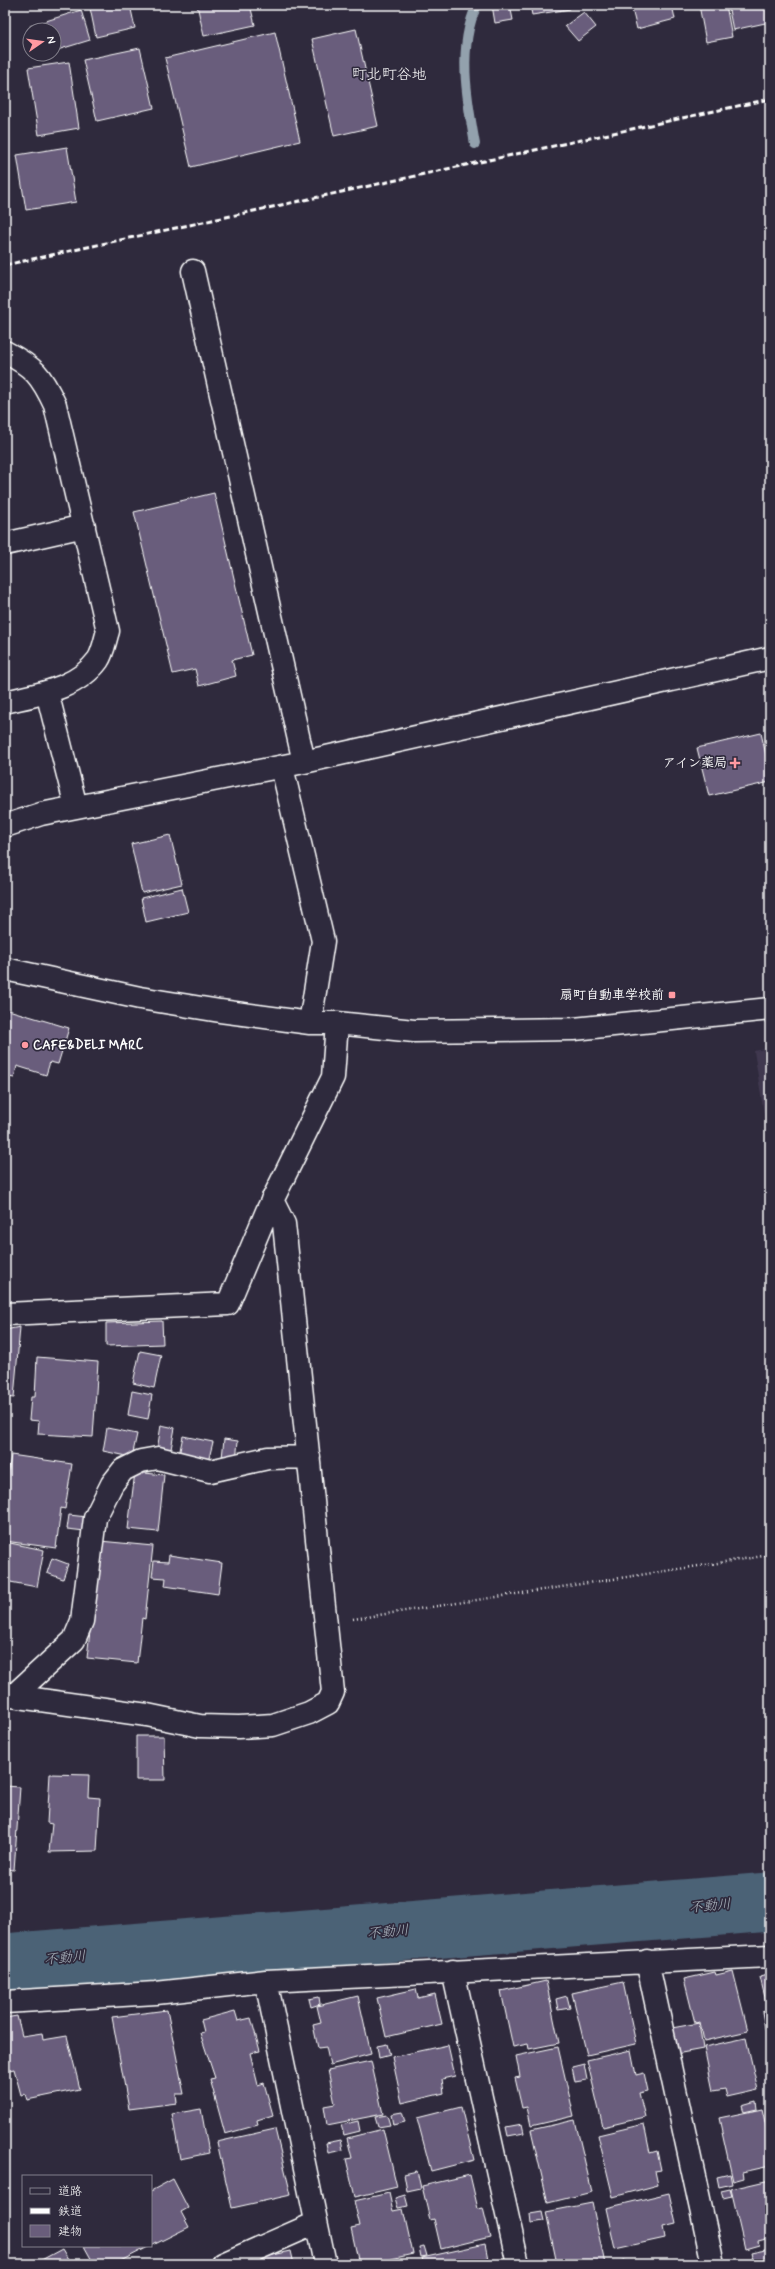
<svg xmlns="http://www.w3.org/2000/svg" width="775" height="2269" viewBox="0 0 775 2269" font-family="Mynerve,'Klee One',sans-serif">
<style>
.built{fill:#403950}
.lines{fill:none;stroke-linecap:round;stroke-linejoin:round}
.stream{stroke:#93a1ad;stroke-width:10}
.river{stroke:#4b6276;stroke-width:59}
.building{fill:#695d7b;stroke:#fff}
.minor-casing{stroke:#fff;stroke-width:25}
.path{stroke:#fff;stroke-width:2.5;stroke-dasharray:1 3;stroke-linecap:butt}
.minor{stroke:#2f2a3d;stroke-width:22}
.rail{stroke:#fff;stroke-width:3;stroke-dasharray:6 3;stroke-linecap:butt}
.poi-dot{fill:#ff9aa2;stroke:#2f2a3d;stroke-width:1.5}
.labels{text-anchor:middle;dominant-baseline:central;stroke-width:3.5;stroke-linejoin:round;paint-order:stroke}
.poi-label{font-size:13px;font-weight:bold;fill:#fff;stroke:#2f2a3d;text-anchor:end}
.water-label{font-size:14px;font-style:italic;fill:#aeb8c1;stroke:#2f2a3d}
.quarter-label{font-size:15px;fill:#fff;stroke:#2f2a3d}
</style>
<rect width="100%" height="100%" fill="#2f2a3d"/>
<filter id="ink" filterUnits="userSpaceOnUse"><feTurbulence type="fractalNoise" baseFrequency=".025" numOctaves="2"/><feDisplacementMap in="SourceGraphic" scale="8" xChannelSelector="R" yChannelSelector="G"/><feConvolveMatrix kernelMatrix="1 2 1 2 8 2 1 2 1" color-interpolation-filters="sRGB"/></filter>
<g filter="url(#ink)">
<path class="built" d="M 770,1048 L 770,1151 L 754,1051 Z"/>
<g class="lines">
<path class="stream" d="M 475,144 C 467,100 457,47 477,5"/>
<path class="river" d="M 5,1963 L 770,1902"/>
</g>
<path class="building" d="M 104,5 L 130,5 L 135,28 L 96,37 L 90,8 Z
M 197,5 L 250,5 L 255,25 L 204,36 Z
M 492,5 L 510,5 L 513,20 L 495,23 Z
M 530,5 L 570,5 L 570,9 L 532,15 Z
M 631,5 L 672,5 L 675,19 L 637,29 Z
M 699,5 L 726,5 L 732,37 L 706,42 Z
M 728,5 L 770,5 L 770,22 L 733,30 Z
M 81,10 L 90,40 L 54,51 L 54,30 L 31,30 L 30,26 Z
M 584,12 L 596,27 L 578,41 L 565,26 Z
M 356,29 L 378,126 L 334,136 L 312,39 Z
M 275,32 L 300,141 L 191,167 L 165,58 Z
M 140,48 L 154,108 L 97,121 L 83,60 Z
M 69,62 L 79,128 L 39,135 L 28,68 Z
M 67,147 L 76,202 L 26,210 L 17,155 Z
M 214,493 L 252,655 L 232,660 L 236,676 L 199,686 L 195,669 L 173,674 L 134,512 Z
M 761,733 L 770,773 L 770,782 L 709,796 L 697,748 Z
M 170,835 L 182,884 L 142,893 L 131,844 Z
M 182,888 L 188,912 L 146,922 L 141,898 Z
M 5,1009 L 69,1028 L 58,1064 L 50,1062 L 46,1075 L 17,1066 L 14,1078 L 5,1076 Z
M 162,1321 L 163,1344 L 106,1346 L 106,1323 Z
M 20,1327 L 14,1398 L 5,1397 L 5,1330 Z
M 140,1351 L 161,1355 L 154,1388 L 133,1383 Z
M 37,1357 L 98,1362 L 93,1437 L 38,1434 L 39,1421 L 29,1420 L 31,1397 L 35,1397 Z
M 132,1391 L 152,1395 L 148,1419 L 128,1415 Z
M 161,1425 L 175,1428 L 170,1454 L 157,1451 Z
M 107,1428 L 137,1434 L 132,1457 L 103,1451 Z
M 183,1436 L 213,1442 L 208,1462 L 179,1455 Z
M 224,1439 L 238,1441 L 236,1460 L 222,1458 Z
M 11,1455 L 72,1464 L 65,1509 L 61,1508 L 56,1548 L 5,1541 L 9,1500 L 5,1500 L 5,1494 Z
M 135,1472 L 164,1475 L 158,1532 L 128,1529 Z
M 69,1515 L 87,1517 L 85,1531 L 67,1529 Z
M 100,1541 L 153,1546 L 145,1619 L 142,1618 L 137,1663 L 87,1658 Z
M 5,1542 L 44,1550 L 37,1587 L 5,1581 Z
M 169,1555 L 222,1563 L 218,1594 L 165,1586 L 166,1578 L 152,1577 L 154,1561 L 168,1562 Z
M 52,1558 L 68,1564 L 63,1579 L 47,1573 Z
M 136,1736 L 164,1736 L 165,1780 L 136,1780 Z
M 50,1774 L 89,1775 L 88,1797 L 100,1798 L 97,1851 L 49,1852 L 52,1824 L 47,1823 Z
M 5,1786 L 20,1787 L 14,1870 L 5,1869 Z
M 733,1971 L 748,2031 L 704,2041 L 700,2022 L 695,2023 L 684,1979 L 715,1972 L 716,1975 Z
M 770,1974 L 770,2037 L 767,2038 L 762,2012 L 768,2010 L 760,1977 Z
M 546,1981 L 559,2043 L 529,2049 L 528,2044 L 513,2047 L 501,1991 Z
M 623,1982 L 636,2044 L 587,2055 L 572,1993 Z
M 416,1989 L 418,1998 L 435,1994 L 442,2024 L 386,2037 L 377,1998 Z
M 358,1996 L 371,2054 L 330,2065 L 326,2047 L 318,2048 L 313,2025 L 321,2023 L 317,2006 Z
M 567,1996 L 570,2008 L 558,2010 L 556,1999 Z
M 319,1997 L 320,2004 L 311,2007 L 309,1999 Z
M 167,2010 L 184,2094 L 176,2094 L 177,2103 L 129,2109 L 112,2017 Z
M 235,2011 L 238,2021 L 251,2018 L 260,2051 L 250,2053 L 258,2085 L 264,2083 L 273,2115 L 257,2120 L 258,2125 L 225,2134 L 210,2079 L 215,2078 L 200,2033 L 204,2032 L 201,2020 Z
M 17,2016 L 22,2036 L 42,2033 L 43,2040 L 67,2036 L 80,2089 L 27,2100 L 25,2094 L 21,2095 L 14,2069 L 5,2071 L 5,2018 Z
M 699,2023 L 703,2049 L 676,2054 L 672,2028 Z
M 746,2038 L 758,2090 L 727,2097 L 725,2089 L 713,2091 L 704,2047 Z
M 387,2044 L 390,2055 L 379,2058 L 377,2046 Z
M 448,2045 L 455,2076 L 442,2079 L 444,2093 L 402,2103 L 392,2057 Z
M 558,2047 L 574,2116 L 531,2126 L 527,2107 L 522,2108 L 515,2078 L 520,2077 L 516,2056 Z
M 631,2050 L 636,2075 L 644,2073 L 648,2091 L 639,2093 L 645,2117 L 603,2127 L 587,2060 Z
M 371,2061 L 383,2114 L 327,2125 L 324,2106 L 335,2104 L 328,2070 Z
M 584,2064 L 587,2080 L 575,2082 L 572,2067 Z
M 756,2101 L 757,2109 L 744,2112 L 742,2105 Z
M 461,2107 L 474,2160 L 431,2171 L 417,2118 Z
M 201,2109 L 209,2153 L 180,2159 L 172,2114 Z
M 762,2109 L 770,2143 L 770,2166 L 743,2172 L 744,2178 L 733,2181 L 719,2118 Z
M 402,2112 L 405,2122 L 393,2125 L 391,2114 Z
M 387,2115 L 390,2125 L 378,2127 L 375,2117 Z
M 575,2120 L 592,2192 L 548,2203 L 531,2130 Z
M 358,2121 L 360,2131 L 344,2135 L 341,2125 Z
M 522,2124 L 524,2133 L 508,2136 L 506,2127 Z
M 644,2124 L 650,2153 L 657,2151 L 661,2170 L 655,2171 L 658,2185 L 613,2197 L 598,2135 Z
M 275,2129 L 291,2195 L 232,2208 L 217,2142 Z
M 383,2129 L 397,2187 L 355,2197 L 346,2159 L 352,2158 L 347,2138 Z
M 341,2140 L 343,2150 L 328,2153 L 326,2143 Z
M 417,2171 L 421,2188 L 407,2191 L 404,2174 Z
M 730,2174 L 732,2184 L 719,2187 L 717,2177 Z
M 470,2175 L 478,2209 L 483,2208 L 490,2237 L 441,2249 L 434,2219 L 430,2220 L 422,2186 Z
M 173,2179 L 188,2208 L 181,2212 L 189,2227 L 151,2246 L 151,2191 Z
M 770,2180 L 770,2238 L 758,2241 L 759,2245 L 745,2249 L 731,2189 Z
M 730,2189 L 732,2196 L 723,2198 L 721,2191 Z
M 389,2193 L 393,2211 L 403,2209 L 413,2254 L 369,2264 L 359,2264 L 351,2228 L 360,2226 L 354,2201 Z
M 669,2193 L 676,2224 L 663,2227 L 665,2238 L 615,2249 L 606,2208 Z
M 405,2195 L 408,2206 L 398,2208 L 395,2198 Z
M 592,2203 L 605,2264 L 557,2264 L 546,2212 Z
M 542,2212 L 544,2221 L 531,2223 L 530,2214 Z
M 485,2244 L 489,2264 L 424,2264 L 422,2258 Z
M 84,2246 L 150,2246 L 115,2264 L 94,2264 Z
M 424,2246 L 427,2256 L 421,2257 L 419,2247 Z
M 770,2248 L 770,2264 L 754,2264 L 751,2252 Z
M 62,2249 L 71,2264 L 34,2264 Z
M 291,2251 L 294,2264 L 251,2264 L 251,2260 Z
M 625,2260 L 625,2264 L 611,2264 Z
M 411,2261 L 411,2264 L 395,2264 Z"/>
<g class="lines">
<g class="minor-casing">
<path id="minor" d="M 193,271 L 304,762
M 5,352 C 34,367 41,375 55,405 L 108,631 C 105,640 103,653 98,660 C 77,689 38,694 5,702
M 5,544 L 84,526
M 47,692 L 76,807
M 282,767 L 323,941 L 310,1023
M 5,826 L 41,814 L 304,762 L 770,658
M 5,969 L 140,998 L 220,1011 L 310,1023 L 337,1023 L 414,1031 L 574,1029 L 770,1009
M 5,1314 L 228,1304 L 267,1211 L 333,1077 L 337,1023
M 5,1695 L 147,1715 L 200,1726 L 239,1727 L 273,1725 L 309,1713 L 328,1703 L 333,1692 L 284,1224 L 272,1200
M 13,1696 L 74,1640 L 82,1621 L 95,1518 L 112,1484 L 123,1470 L 141,1461 L 158,1458 L 210,1471 L 268,1458 L 309,1457
M 647,1961 L 713,2264
M 453,1971 L 518,2264
M 266,1981 L 325,2264
M 5,2002 L 156,1993 L 266,1981 L 770,1956
M 223,2264 L 316,2223"/>
</g>
<path class="path" d="M 353,1619 L 770,1555"/>
<use href="#minor" class="minor"/>
<path class="rail" d="M 5,265 L 770,99"/>
</g>
</g>
<g class="poi-dot">
<path d="M733 757h4v4h4v4h-4v4h-4v-4h-4v-4h4z"/>
<rect x="668" y="991" width="8" height="8" rx="2"/>
<circle cx="25" cy="1045" r="4"/>
</g>
<g class="labels">
<g class="poi-label">
<text x="727" y="763">アイン薬局</text>
<text x="664" y="995">扇町自動車学校前</text>
<text x="33" y="1045" text-anchor="start">CAFE&amp;DELI MARC</text>
</g>
<g class="water-label">
<text transform="translate(710 1906) rotate(-5)">不動川</text>
<text transform="translate(388 1932) rotate(-5)">不動川</text>
<text transform="translate(65 1958) rotate(-5)">不動川</text>
</g>
<g class="quarter-label">
<text x="389" y="75">町北町谷地</text>
</g>
</g>
<rect width="775" height="2269" fill="none" stroke="#2f2a3d" stroke-width="20"/>
<rect x="10" y="10" width="755" height="2249" fill="none" stroke="#fff" stroke-width="1.5" filter="url(#ink)"/>
<rect x="22" y="2175" width="130" height="72" fill="#2f2a3d" stroke="#827f8b"/>
<rect x="30" y="2188" width="20" height="6" fill="#2f2a3d" stroke="#827f8b"/>
<text x="58" y="2195" font-size="12" fill="#ffffff">道路</text>
<rect x="30" y="2208" width="20" height="6" fill="#ffffff" stroke="#827f8b"/>
<text x="58" y="2215" font-size="12" fill="#ffffff">鉄道</text>
<rect x="30" y="2225" width="20" height="12" fill="#695d7b" stroke="#827f8b"/>
<text x="58" y="2235" font-size="12" fill="#ffffff">建物</text>
<g transform="translate(42 42) rotate(77)"><circle r="19" fill="#2f2a3d" stroke="#827f8b"/>
<path d="M0-3L7 15L0 10L-7 15Z" fill="#ff9aa2"/>
<text y="-6" font-size="11" font-weight="bold" text-anchor="middle" fill="#ffffff">N</text>
</g>
</svg>
